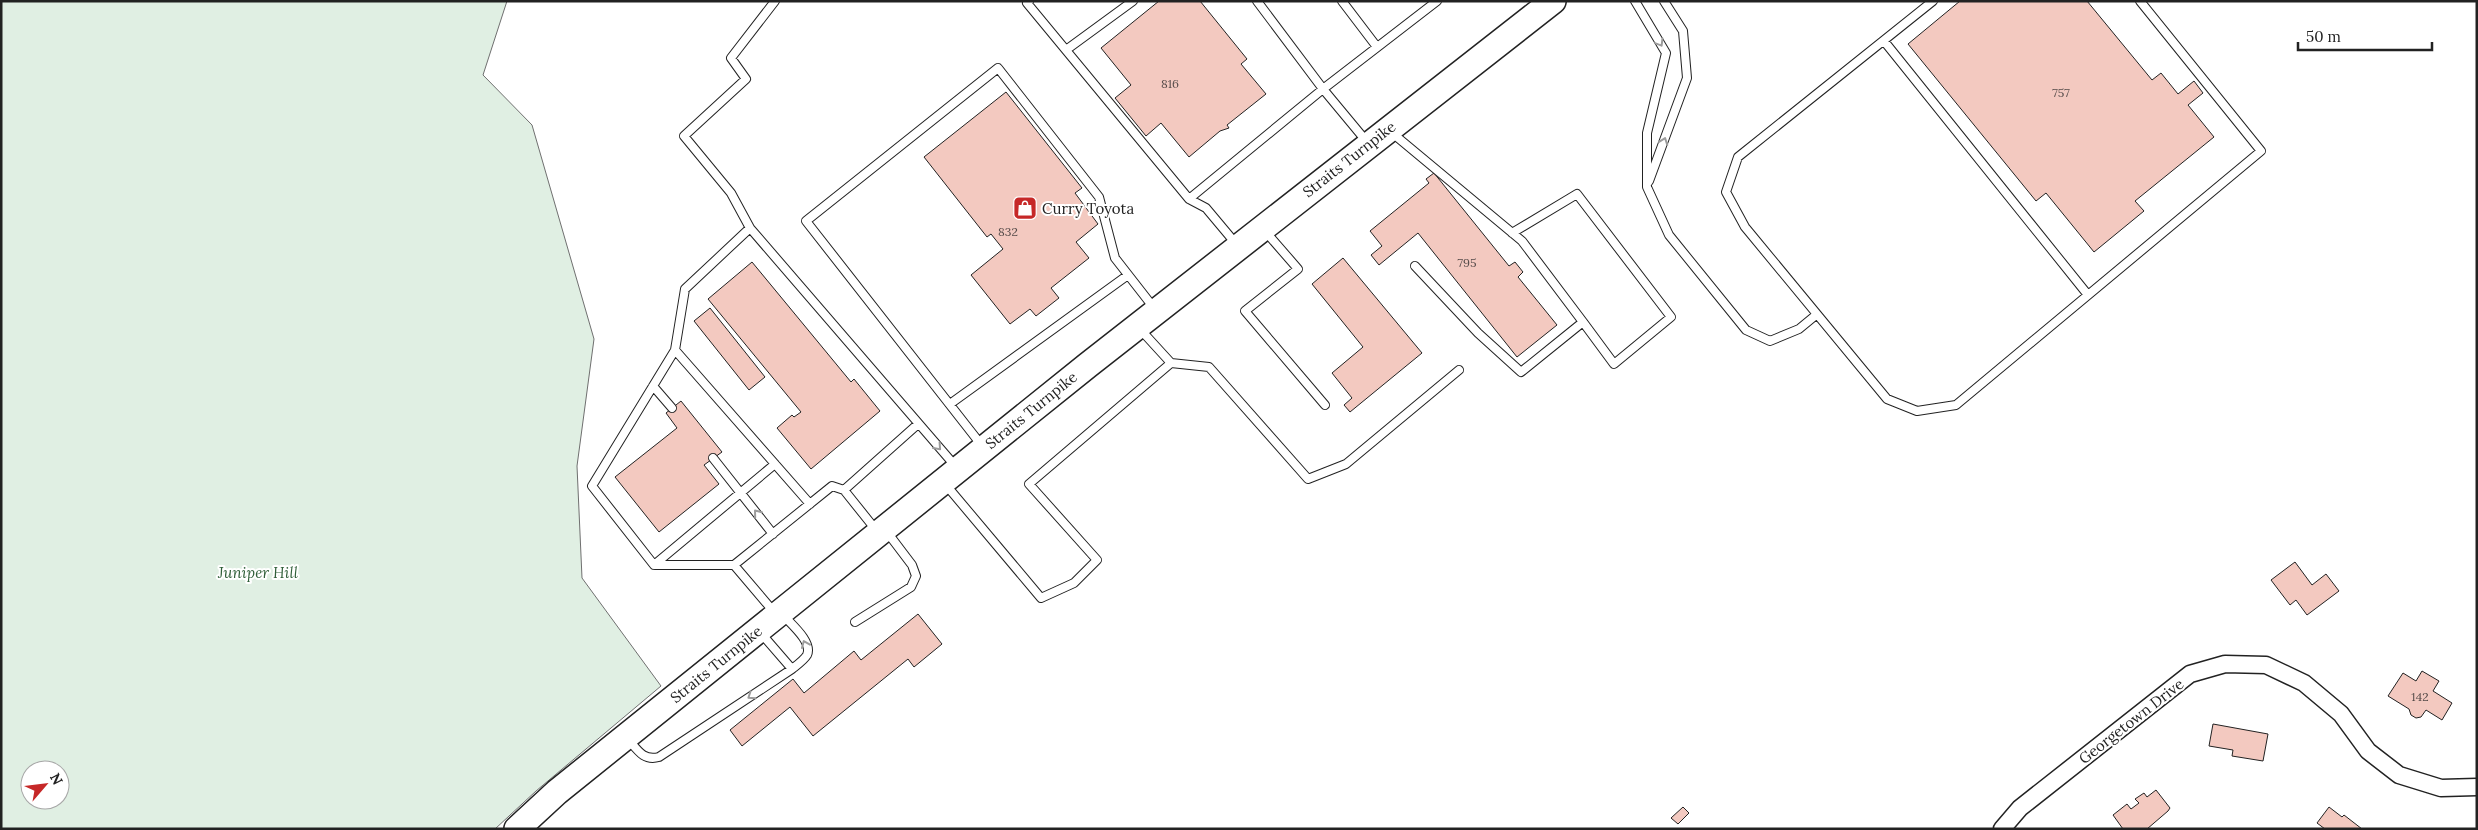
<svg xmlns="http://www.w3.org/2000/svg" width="2478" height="830" viewBox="0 0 2478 830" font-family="Lora,serif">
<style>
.green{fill:#e0efe3;stroke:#6f6f6f;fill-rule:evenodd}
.building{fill:#f3c9c0;stroke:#222}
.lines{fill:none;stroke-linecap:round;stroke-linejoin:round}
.lane-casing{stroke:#222;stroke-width:10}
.street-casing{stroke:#222;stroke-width:19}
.primary-casing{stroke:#222;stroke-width:28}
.lane{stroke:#fff;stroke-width:8}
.street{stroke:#fff;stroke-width:16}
.primary{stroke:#fff;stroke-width:25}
.oneway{stroke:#9c9c9c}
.labels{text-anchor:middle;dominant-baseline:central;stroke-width:4;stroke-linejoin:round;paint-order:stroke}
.number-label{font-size:12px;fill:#564c4a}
.street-label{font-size:15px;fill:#222;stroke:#fff}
.poi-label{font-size:15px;fill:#222;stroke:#fff;text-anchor:start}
.park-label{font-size:15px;font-style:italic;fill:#2f5e38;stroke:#fff}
</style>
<rect width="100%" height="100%" fill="#fff"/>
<path class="green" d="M 1,1 L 507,1 L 483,75 L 532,125 L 594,339 L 577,466 L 582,578 L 661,686 L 536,791 L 495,829 L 1,829 ZM 30,770 L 60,770 L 60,800 L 30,800 Z"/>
<path class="building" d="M 1159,1 L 1200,1 L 1247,59 L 1241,64 L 1266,94 L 1227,125 L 1229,128 L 1220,131 L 1189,157 L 1161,123 L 1146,136 L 1115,98 L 1131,85 L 1101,48 Z
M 1960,1 L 2087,1 L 2152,80 L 2161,73 L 2178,94 L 2194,81 L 2203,93 L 2188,105 L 2214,137 L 2135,201 L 2144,211 L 2094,252 L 2046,193 L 2036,201 L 1908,44 Z
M 1006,92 L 1082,188 L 1075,193 L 1098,224 L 1076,242 L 1089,258 L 1051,288 L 1059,298 L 1036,316 L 1030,309 L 1010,324 L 971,275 L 1003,249 L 991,234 L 987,237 L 924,157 Z
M 1434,173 L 1509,266 L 1515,262 L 1523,272 L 1518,277 L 1557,325 L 1517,357 L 1418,233 L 1379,265 L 1371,255 L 1382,246 L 1370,231 L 1429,183 L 1426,179 Z
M 1343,258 L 1422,353 L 1350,412 L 1344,405 L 1352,398 L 1332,373 L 1363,347 L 1312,284 Z
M 752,262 L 851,382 L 854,379 L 880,411 L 811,469 L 777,428 L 792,415 L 794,417 L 801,412 L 708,299 Z
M 710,308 L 765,377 L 749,390 L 694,321 Z
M 681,401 L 722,452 L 704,465 L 719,484 L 659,532 L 615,477 L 677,428 L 666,413 Z
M 2295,562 L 2312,585 L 2326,574 L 2339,591 L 2307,615 L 2296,600 L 2290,605 L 2271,580 Z
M 918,614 L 942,644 L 914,667 L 908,659 L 813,736 L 790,707 L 742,746 L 730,730 L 793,679 L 804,693 L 854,651 L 861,660 Z
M 2422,671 L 2439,681 L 2433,691 L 2452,703 L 2442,720 L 2426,710 L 2421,717 L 2416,718 L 2411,715 L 2409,709 L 2388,696 L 2403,673 L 2416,681 Z
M 2213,724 L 2268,734 L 2263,761 L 2232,756 L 2233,750 L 2209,746 Z
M 2156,790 L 2170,808 L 2168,811 L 2147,829 L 2123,829 L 2113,815 L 2127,804 L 2131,809 L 2139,803 L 2135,799 L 2144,793 L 2147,797 Z
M 1683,807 L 1689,813 L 1678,824 L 1671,818 Z
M 2329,807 L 2342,817 L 2344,815 L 2362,829 L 2325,829 L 2317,823 Z"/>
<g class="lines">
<g class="lane-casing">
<path id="lane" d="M 1029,1 L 1027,3 L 1189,199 L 1206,208 L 1237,245
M 1257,1 L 1323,89 L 1437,1
M 1342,1 L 1377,47
M 1635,1 L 1666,53 L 1647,133 L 1647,187 L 1669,235 L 1746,330 L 1770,341 L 1799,329 L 1816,315
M 1933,1 L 1738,157 L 1726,192 L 1745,227 L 1887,399 L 1917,411 L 1956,405 L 2261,151 L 2140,1
M 1884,41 L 2088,295
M 1066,50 L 1133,1
M 1391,132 L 1522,241 L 1583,322 L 1521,372 L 1478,333 L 1415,266
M 1649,181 L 1687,78 L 1683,31 L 1664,1
M 1189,199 L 1323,89 L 1367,142
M 750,228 L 957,468
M 1265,231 L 1298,269 L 1245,311 L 1325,405
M 1512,233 L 1577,194 L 1671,317 L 1614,364 L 1583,322
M 675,350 L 810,504
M 1171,363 L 1209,367 L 1308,479 L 1346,464 L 1459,370
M 653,386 L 672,408
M 950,404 L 1128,275
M 983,447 L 806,221 L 998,68 L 1099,197 L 1115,258 L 1154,308
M 713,458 L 773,534
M 946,485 L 1041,598 L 1074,583 L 1097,560 L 1029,484 L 1171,363 L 1139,328
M 844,490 L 918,424
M 654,565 L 775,464
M 734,565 L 654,565 L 592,486 L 675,350 L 685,289 L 750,228 L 731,193 L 684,136 L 746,79 L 731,58 L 775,1
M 774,612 L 734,565 L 832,486 L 844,490 L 876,530
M 855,622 L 911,587 L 916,576 L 912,565 L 887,532
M 760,632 L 792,669 C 797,665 804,660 807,655 C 813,642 791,624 783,615
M 629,740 C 638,751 644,761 659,757 L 792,669"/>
</g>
<g class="street-casing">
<path id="street" d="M 2002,829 L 2020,808 L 2190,674 L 2225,664 L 2266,665 L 2304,683 L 2341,714 L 2368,751 L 2399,775 L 2441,788 L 2477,787"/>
</g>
<g class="primary-casing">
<path id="primary" d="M 517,829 L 557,792 L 1088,365 L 1553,1"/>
</g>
<use href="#lane" class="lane"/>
<use href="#street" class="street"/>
<use href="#primary" class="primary"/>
</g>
<defs><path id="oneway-chevron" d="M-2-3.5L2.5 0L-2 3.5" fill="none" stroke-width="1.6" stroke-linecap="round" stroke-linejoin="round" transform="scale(1.25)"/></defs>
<g class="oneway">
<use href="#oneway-chevron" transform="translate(1660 43) rotate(59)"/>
<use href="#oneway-chevron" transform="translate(1664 141) rotate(-70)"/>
<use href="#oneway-chevron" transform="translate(938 447) rotate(48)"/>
<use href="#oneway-chevron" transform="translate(757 513) rotate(-129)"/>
<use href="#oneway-chevron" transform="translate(805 644) rotate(-113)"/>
<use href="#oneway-chevron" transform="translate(751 696) rotate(146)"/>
</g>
<defs>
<g id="shop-square" transform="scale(1.25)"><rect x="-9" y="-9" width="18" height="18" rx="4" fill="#c62828" stroke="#fff"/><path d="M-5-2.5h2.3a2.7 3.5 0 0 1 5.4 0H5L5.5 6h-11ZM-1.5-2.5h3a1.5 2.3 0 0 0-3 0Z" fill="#fff"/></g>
</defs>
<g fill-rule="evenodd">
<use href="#shop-square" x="1025" y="208"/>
</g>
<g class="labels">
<g class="number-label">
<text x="1170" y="83">816</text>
<text x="2061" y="92">757</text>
<text x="1008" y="231">832</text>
<text x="1467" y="262">795</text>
<text x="2420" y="696">142</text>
</g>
<g class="street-label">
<text transform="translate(1349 159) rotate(-38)">Straits Turnpike</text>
<text transform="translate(1031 410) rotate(-39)">Straits Turnpike</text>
<text transform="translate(716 664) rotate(-39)">Straits Turnpike</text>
<text transform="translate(2131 721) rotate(-38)">Georgetown Drive</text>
</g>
<g class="poi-label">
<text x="1042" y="208">Curry Toyota</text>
</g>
<g class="park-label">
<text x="258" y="572">Juniper Hill</text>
</g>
</g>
<rect width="2478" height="830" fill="none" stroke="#222222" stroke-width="5"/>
<g transform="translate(45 785) rotate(62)"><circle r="24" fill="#ffffff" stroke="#a7a7a7"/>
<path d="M0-4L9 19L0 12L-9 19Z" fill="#c62828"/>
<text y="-8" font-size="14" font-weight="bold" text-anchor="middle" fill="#222222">N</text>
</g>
<path d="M2298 42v8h134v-8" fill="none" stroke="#222222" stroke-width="2.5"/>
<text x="2306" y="42" font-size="15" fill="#222222" stroke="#ffffff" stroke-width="4" paint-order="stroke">50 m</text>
</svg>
